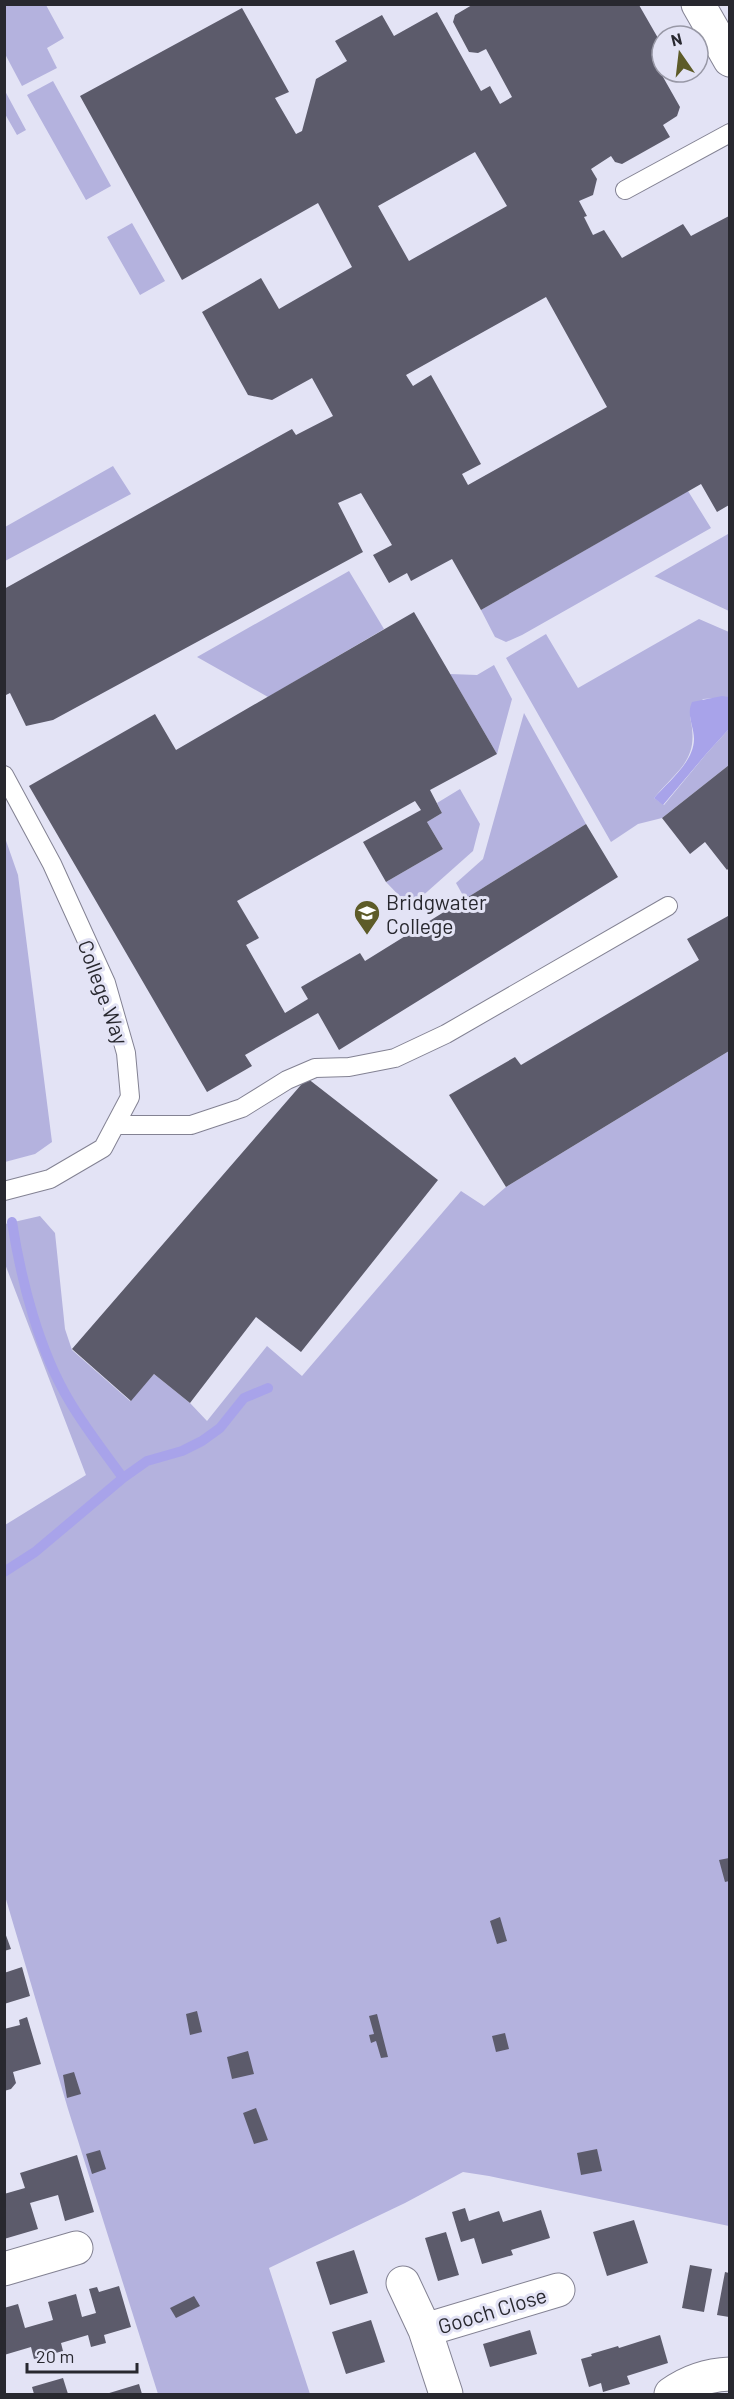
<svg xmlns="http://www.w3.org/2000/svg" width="734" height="2399" viewBox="0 0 734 2399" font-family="Barlow,sans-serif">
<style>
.green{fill:#b4b2de}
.water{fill:#a8a3ea}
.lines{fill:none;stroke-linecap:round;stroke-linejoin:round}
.stream{stroke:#a8a3ea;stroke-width:10}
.building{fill:#5c5b6b;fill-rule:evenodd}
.service-casing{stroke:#838293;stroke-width:20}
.minor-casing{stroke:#838293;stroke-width:35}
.service{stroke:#fff;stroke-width:18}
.minor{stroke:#fff;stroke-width:33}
.labels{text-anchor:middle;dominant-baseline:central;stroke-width:6;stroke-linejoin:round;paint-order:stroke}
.poi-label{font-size:21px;fill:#28282f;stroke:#e3e3f5;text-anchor:start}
.street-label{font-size:21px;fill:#28282f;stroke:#e3e3f5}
</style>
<rect width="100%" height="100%" fill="#e3e3f5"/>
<path class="green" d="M 4,5 L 46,5 L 64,38 L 47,48 L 57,68 L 22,86 L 5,54 Z
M 53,81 L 111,186 L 86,200 L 27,95 Z
M 5,91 L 26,130 L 17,135 L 5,114 Z
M 132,223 L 165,281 L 140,295 L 107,237 Z
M 113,466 L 131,494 L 5,561 L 5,527 Z
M 688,491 L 711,528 L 522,635 L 506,642 L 495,637 L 481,610 Z
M 728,534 L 729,611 L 654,576 L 655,576 Z
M 349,571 L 384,629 L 268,697 L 197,657 Z
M 699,619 L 729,632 L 729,697 L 703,699 L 690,717 C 700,760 679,768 654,798 L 664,805 L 707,753 L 729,729 L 729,765 L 662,818 L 638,824 L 611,842 L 506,658 L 546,634 L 578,688 Z
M 494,665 L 512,699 L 497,754 L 450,674 L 477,675 Z
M 524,713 L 586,824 L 465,899 L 456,883 L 483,859 Z
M 460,789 L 480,824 L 473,851 L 410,907 L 386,882 L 443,849 L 427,822 L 442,813 L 437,803 Z
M 4,835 L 18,875 L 52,1142 L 35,1154 L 5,1162 Z
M 729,1051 L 729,2226 L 489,2176 L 463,2172 L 405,2203 L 269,2268 L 310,2394 L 158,2394 L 68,2109 L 5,1896 L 5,1525 L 86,1475 L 5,1264 L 5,1224 L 40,1216 L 55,1233 L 65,1329 L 72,1350 L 130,1401 L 154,1374 L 190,1403 L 207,1421 L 267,1346 L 302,1376 L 461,1191 L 484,1206 L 506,1187 Z"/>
<path class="water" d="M 722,696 L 729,697 L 729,729 L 707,753 L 663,805 L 654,798 C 668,782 694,762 694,739 C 694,726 686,715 692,702 Z"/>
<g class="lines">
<path class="stream" d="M 123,1478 L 147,1461 L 182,1451 L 202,1441 L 220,1428 L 244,1398 L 268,1388
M 4,1572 L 35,1552 L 123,1478 C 105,1453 86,1429 70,1402 C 39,1351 21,1280 12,1222"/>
</g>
<path class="building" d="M 472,5 L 639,5 L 662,45 L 656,49 L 662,58 L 662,72 L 671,72 L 663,77 L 680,107 L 677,116 L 663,125 L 670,137 L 622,164 L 615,162 L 611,156 L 591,169 L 597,179 L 593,195 L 579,201 L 587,216 L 584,217 L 593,235 L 604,230 L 622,258 L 683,224 L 691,236 L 729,216 L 729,505 L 717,512 L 701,484 L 481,610 L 452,559 L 411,581 L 407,573 L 389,583 L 373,555 L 392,545 L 361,493 L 338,503 L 363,552 L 53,720 L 26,726 L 10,693 L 4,696 L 4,589 L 292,429 L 296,435 L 333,416 L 312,378 L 272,400 L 248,395 L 202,312 L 261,278 L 279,309 L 352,267 L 318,203 L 182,280 L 80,96 L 242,8 L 289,92 L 275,98 L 296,134 L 302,131 L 316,79 L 347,61 L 335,41 L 382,15 L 394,36 L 437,12 L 481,91 L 490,86 L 500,104 L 512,97 L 486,49 L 478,53 L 469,52 L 453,22 L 455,15 ZM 475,152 L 507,206 L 409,261 L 378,206 ZM 546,297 L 607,407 L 468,485 L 462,474 L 481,464 L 431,375 L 413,386 L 406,375 Z
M 414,612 L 497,754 L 430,790 L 442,813 L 427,822 L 443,849 L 386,882 L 363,842 L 421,810 L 415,801 L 237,901 L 259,938 L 246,945 L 285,1013 L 308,999 L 301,987 L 360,953 L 365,961 L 586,824 L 618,877 L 339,1050 L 318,1013 L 245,1055 L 252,1066 L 207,1092 L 29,786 L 155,714 L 176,750 Z
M 729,765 L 729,868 L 727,870 L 705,842 L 690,854 L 662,818 Z
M 728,916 L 729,1051 L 506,1187 L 449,1095 L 515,1057 L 521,1065 L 699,960 L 687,939 Z
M 307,1078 L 438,1180 L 301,1352 L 256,1317 L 190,1403 L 154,1374 L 131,1401 L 72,1349 Z
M 729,1858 L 729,1881 L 725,1882 L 719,1860 Z
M 500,1917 L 507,1941 L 497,1944 L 490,1921 Z
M 4,1930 L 11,1949 L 4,1951 Z
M 22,1967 L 30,1996 L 4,2004 L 4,1973 Z
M 197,2011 L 202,2032 L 190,2035 L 186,2014 Z
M 377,2014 L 388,2057 L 381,2058 L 376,2041 L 371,2043 L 369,2035 L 374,2034 L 369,2016 Z
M 27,2017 L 41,2064 L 13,2072 L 16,2083 L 11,2089 L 4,2091 L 4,2029 L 20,2025 L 19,2020 Z
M 505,2033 L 509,2049 L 496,2052 L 492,2036 Z
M 248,2051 L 254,2074 L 232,2079 L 227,2057 Z
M 74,2072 L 81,2094 L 67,2098 L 63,2075 Z
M 256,2108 L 268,2140 L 254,2144 L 243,2113 Z
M 597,2149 L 602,2171 L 581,2175 L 577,2153 Z
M 100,2150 L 106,2169 L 92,2174 L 86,2154 Z
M 77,2155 L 94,2212 L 65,2221 L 58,2195 L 30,2203 L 38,2229 L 4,2239 L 4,2194 L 25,2188 L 20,2173 Z
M 465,2208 L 469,2221 L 499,2211 L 503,2222 L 541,2210 L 550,2238 L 511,2250 L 513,2255 L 482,2264 L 474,2238 L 461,2242 L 452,2212 Z
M 634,2220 L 648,2263 L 607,2276 L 593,2232 Z
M 446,2232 L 459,2275 L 438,2281 L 425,2238 Z
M 354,2250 L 368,2293 L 330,2305 L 316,2262 Z
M 690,2265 L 712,2269 L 704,2312 L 682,2308 Z
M 725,2272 L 729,2273 L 729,2317 L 717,2315 Z
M 119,2286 L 131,2327 L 104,2335 L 106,2343 L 91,2347 L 88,2335 L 61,2343 L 63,2351 L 34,2359 L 31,2347 L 4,2355 L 4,2308 L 18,2304 L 25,2328 L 53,2320 L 48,2302 L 76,2294 L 82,2317 L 96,2313 L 89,2289 L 97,2287 L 99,2292 Z
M 194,2296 L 200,2306 L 176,2318 L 170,2308 Z
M 371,2320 L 385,2362 L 346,2374 L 332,2332 Z
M 530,2330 L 537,2354 L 490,2367 L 483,2344 Z
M 660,2335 L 668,2363 L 627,2376 L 630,2384 L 603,2392 L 601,2383 L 589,2387 L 581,2359 L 592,2356 L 591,2354 L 618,2346 L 619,2348 Z
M 63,2378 L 68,2394 L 34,2394 L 32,2387 Z
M 139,2384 L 142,2394 L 106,2394 Z"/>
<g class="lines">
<g class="service-casing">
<path id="service" d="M 625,190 L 730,133
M 4,775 L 52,864 L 106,983 L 126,1053 L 130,1097 L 103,1148 L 50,1179 L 4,1191
M 115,1125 L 191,1125 L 242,1108 L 287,1080 L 315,1068 L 349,1067 L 395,1058 L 446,1034 L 668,906"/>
</g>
<g class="minor-casing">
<path id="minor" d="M 698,4 L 730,60
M 4,2269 L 76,2248
M 403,2283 L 425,2330 L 446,2394
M 425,2330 L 558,2290
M 671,2394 C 689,2381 707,2375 730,2374"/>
</g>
<use href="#service" class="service"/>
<use href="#minor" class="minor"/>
</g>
<defs>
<g id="university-pin" transform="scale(1.35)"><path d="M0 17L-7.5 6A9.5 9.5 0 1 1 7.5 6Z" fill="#5d5b28" stroke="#e3e3f5"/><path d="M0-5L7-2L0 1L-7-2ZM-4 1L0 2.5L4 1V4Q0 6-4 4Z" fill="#fff"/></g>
</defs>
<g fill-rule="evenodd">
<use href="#university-pin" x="367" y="913"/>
</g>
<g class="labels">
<g class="poi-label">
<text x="386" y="901">Bridgwater<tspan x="386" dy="24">College</tspan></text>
</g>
<g class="street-label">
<text transform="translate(104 992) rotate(70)">College Way</text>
<text transform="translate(492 2310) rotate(-17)">Gooch Close</text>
</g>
</g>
<rect width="734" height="2399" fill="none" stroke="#28282f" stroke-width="12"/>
<g transform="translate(680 54) rotate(346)"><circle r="28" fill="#e3e3f5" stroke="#9898a6" stroke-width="1.5"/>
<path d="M0-4.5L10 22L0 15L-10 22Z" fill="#5d5b28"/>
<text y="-9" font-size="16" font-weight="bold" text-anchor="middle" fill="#28282f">N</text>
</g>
<path d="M27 2363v9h110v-9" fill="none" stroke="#28282f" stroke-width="3"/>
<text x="36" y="2363" font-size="18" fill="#28282f" stroke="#e3e3f5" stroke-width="4.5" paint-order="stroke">20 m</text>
</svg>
